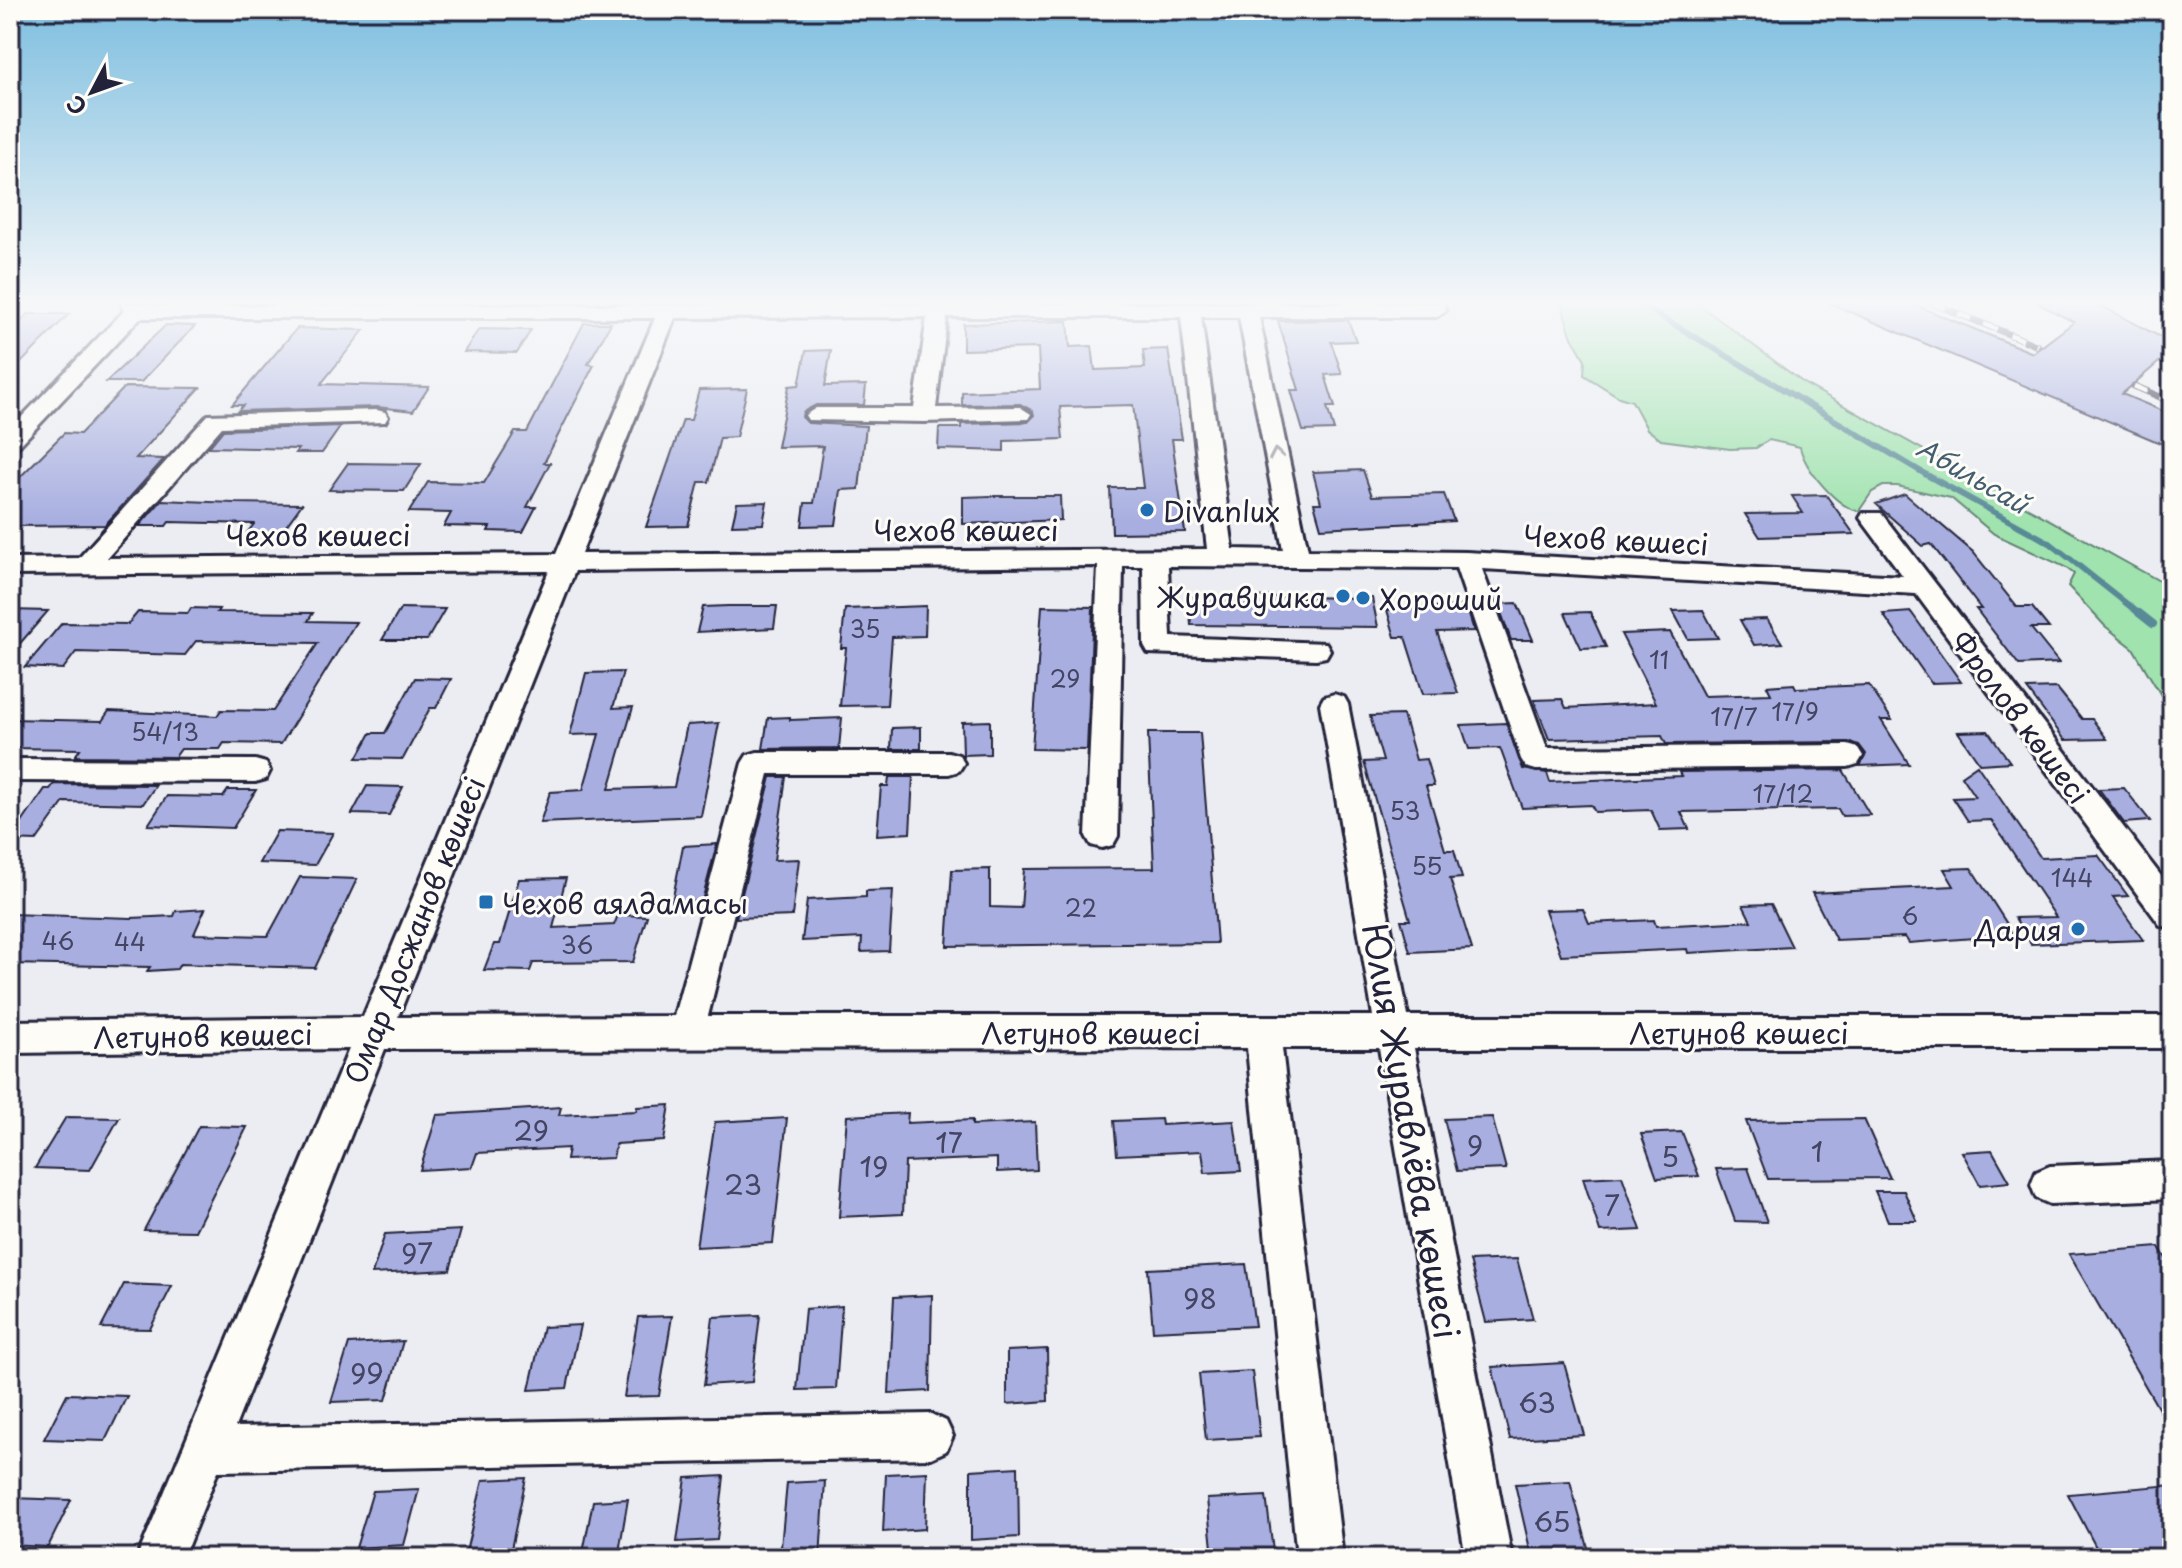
<svg xmlns="http://www.w3.org/2000/svg" width="2182" height="1568" viewBox="0 0 2182 1568" font-family="'Playpen Sans',sans-serif">
<style>
.green{fill:#a0e3ae;stroke:#618274;stroke-width:2}
.lines{fill:none;stroke-linecap:round;stroke-linejoin:round}
.stream-far1{stroke:#588996;stroke-width:6}
.stream{stroke:#588996;stroke-width:8}
.building{fill:#a8afe0;stroke:#22223b;stroke-width:2}
.minor-casing{stroke:#22223b;stroke-width:6}
.minor{fill:#fdfcf7;fill-rule:evenodd}
.rail-casing{stroke:#22223b;stroke-width:7}
.rail{stroke:#fdfcf7;stroke-width:5;stroke-dasharray:14;stroke-linecap:butt}
.oneway{stroke:#9a9aa2}
.poi-dot{fill:#1f6fb2;stroke:#fdfcf7;stroke-width:3}
.labels{text-anchor:middle;dominant-baseline:central;stroke-width:6;stroke-linejoin:round;paint-order:stroke}
.number-label{font-size:24px;fill:#444564}
.far-water-label{font-size:26px;font-style:italic;fill:#425e70;stroke:#fdfcf7}
.poi-label{font-size:28px;fill:#22223b;stroke:#fdfcf7;text-anchor:start}
.street-label{font-size:28px;fill:#22223b;stroke:#fdfcf7}
.near-number-label{font-size:28px;fill:#444564}
.near-street-label{font-size:34px;fill:#22223b;stroke:#fdfcf7}
</style>
<rect width="100%" height="100%" fill="#ecedf2"/>
<filter id="ink" filterUnits="userSpaceOnUse"><feTurbulence type="fractalNoise" baseFrequency=".0125" numOctaves="2"/><feDisplacementMap in="SourceGraphic" scale="16" xChannelSelector="R" yChannelSelector="G"/><feConvolveMatrix kernelMatrix="1 2 1 2 8 2 1 2 1" color-interpolation-filters="sRGB"/></filter>
<g filter="url(#ink)">
<path class="green" d="M 1561,303 L 1697,303 L 1805,384 L 2172,588 L 2172,707 L 2165,702 L 2133,648 L 2105,626 L 2068,586 L 2074,574 L 2065,567 L 1994,534 L 1951,498 L 1897,486 L 1883,486 L 1872,492 L 1859,511 C 1837,508 1805,469 1800,447 L 1769,440 L 1756,448 L 1730,449 L 1661,440 L 1647,429 L 1632,401 L 1619,397 L 1584,375 L 1585,360 L 1571,335 Z"/>
<g class="lines">
<path class="stream-far1" d="M 1638,303 L 1925,474 L 2050,543 L 2141,615"/>
<path class="stream" d="M 2139,613 L 2153,624"/>
</g>
<path class="building" d="M 1829,303 L 1910,303 L 2033,353 L 2074,322 L 2037,303 L 2096,303 L 2172,343 L 2172,369 L 2159,362 L 2122,394 L 2172,415 L 2172,448 Z
M 28,314 L 69,314 L 10,374 L 10,332 Z
M 1348,320 L 1356,341 L 1331,342 L 1342,374 L 1325,375 L 1335,407 L 1327,407 L 1334,430 L 1303,431 L 1291,390 L 1299,390 L 1278,321 Z
M 1068,321 L 1070,347 L 1092,346 L 1095,370 L 1145,368 L 1143,350 L 1168,349 L 1182,439 L 1172,439 L 1185,532 L 1112,533 L 1110,488 L 1143,488 L 1133,405 L 1060,407 L 1063,439 L 1004,441 L 1004,451 L 938,449 L 939,428 L 961,428 L 961,424 L 1028,422 L 1034,416 L 1033,411 L 1020,404 L 962,405 L 962,392 L 1040,389 L 1038,348 L 963,350 L 963,324 Z
M 584,323 L 611,323 L 588,364 L 594,365 L 544,463 L 550,463 L 527,507 L 536,507 L 523,532 L 488,531 L 490,527 L 444,526 L 451,513 L 409,512 L 428,482 L 484,483 L 515,432 L 527,432 Z
M 166,325 L 195,326 L 141,382 L 106,382 Z
M 297,328 L 364,330 L 321,384 L 429,387 L 413,411 L 377,407 L 238,411 L 243,405 L 232,405 Z
M 479,329 L 531,330 L 517,353 L 464,352 Z
M 831,350 L 825,386 L 866,385 L 864,405 L 816,405 L 803,412 L 802,417 L 808,423 L 866,426 L 859,489 L 841,490 L 836,525 L 802,526 L 805,503 L 814,503 L 823,446 L 777,447 L 789,386 L 799,385 L 806,351 Z
M 125,387 L 200,388 L 136,458 L 164,459 L 105,525 L 10,526 L 10,487 L 64,433 L 80,434 Z
M 747,389 L 736,437 L 720,438 L 709,482 L 699,482 L 688,526 L 646,527 L 683,420 L 691,420 L 699,390 Z
M 341,426 L 322,453 L 295,453 L 298,449 L 209,447 L 223,430 Z
M 348,463 L 421,464 L 404,491 L 329,490 Z
M 1363,470 L 1372,496 L 1444,494 L 1454,521 L 1321,528 L 1314,503 L 1321,503 L 1313,472 Z
M 1905,494 L 1973,552 L 2017,607 L 2032,607 L 2049,628 L 2031,628 L 2059,663 L 2019,665 L 1976,609 L 1981,609 L 1931,544 L 1923,546 L 1876,504 Z
M 1826,495 L 1854,534 L 1760,537 L 1745,514 L 1803,513 L 1792,496 Z
M 992,496 L 1060,496 L 1061,520 L 963,524 L 963,497 Z
M 162,500 L 234,503 L 302,504 L 281,533 L 247,533 L 254,524 L 169,522 L 166,526 L 139,526 Z
M 767,502 L 763,524 L 732,525 L 737,503 Z
M 1189,596 L 1372,598 L 1378,627 L 1191,625 Z
M 1517,603 L 1525,621 L 1533,640 L 1511,640 L 1498,604 Z
M 1466,605 L 1474,631 L 1437,632 L 1458,693 L 1423,694 L 1405,637 L 1395,637 L 1387,610 Z
M 728,606 L 777,606 L 774,628 L 697,632 L 703,607 Z
M 926,606 L 925,636 L 892,637 L 887,705 L 840,706 L 846,648 L 841,648 L 845,609 Z
M 1042,606 L 1093,607 L 1087,750 L 1032,749 Z
M 191,608 L 219,609 L 217,612 L 313,613 L 308,621 L 356,622 L 281,744 L 224,743 L 220,749 L 181,749 L 175,757 L 75,756 L 80,749 L 10,748 L 10,719 L 102,721 L 109,711 L 217,716 L 221,710 L 273,711 L 318,643 L 196,641 L 185,655 L 76,652 L 63,669 L 25,667 L 62,623 L 128,624 L 138,612 L 188,613 Z
M 401,608 L 445,609 L 427,640 L 382,640 Z
M 10,610 L 48,611 L 10,655 Z
M 1703,610 L 1718,638 L 1688,639 L 1673,611 Z
M 1590,612 L 1606,647 L 1581,648 L 1565,613 Z
M 1911,612 L 1961,682 L 1931,683 L 1883,614 Z
M 1767,619 L 1782,643 L 1754,645 L 1740,620 Z
M 1670,632 L 1704,696 L 1771,694 L 1767,686 L 1794,684 L 1796,688 L 1869,685 L 1892,720 L 1881,720 L 1909,764 L 1860,766 L 1866,754 L 1859,745 L 1848,742 L 1666,744 L 1662,736 L 1549,739 L 1534,700 L 1562,699 L 1566,708 L 1656,703 L 1621,634 Z
M 623,672 L 613,708 L 633,707 L 609,789 L 674,787 L 687,725 L 719,723 L 701,816 L 540,823 L 550,792 L 583,790 L 599,734 L 570,735 L 586,673 Z
M 415,678 L 451,679 L 436,708 L 430,708 L 403,759 L 357,758 L 371,733 L 385,733 Z
M 2057,688 L 2082,719 L 2092,719 L 2107,739 L 2065,740 L 2027,689 Z
M 1403,715 L 1416,760 L 1426,759 L 1434,786 L 1426,786 L 1445,850 L 1454,850 L 1462,878 L 1450,879 L 1472,949 L 1410,952 L 1401,920 L 1410,920 L 1364,762 L 1383,761 L 1370,716 Z
M 790,717 L 790,720 L 842,718 L 839,748 L 763,749 L 768,718 Z
M 990,721 L 990,754 L 963,755 L 962,722 Z
M 1506,723 L 1523,769 L 1547,773 L 1550,782 L 1681,776 L 1679,772 L 1843,770 L 1870,815 L 1842,816 L 1838,809 L 1681,812 L 1689,829 L 1660,830 L 1651,810 L 1595,812 L 1591,805 L 1522,808 L 1500,748 L 1469,749 L 1461,725 Z
M 921,727 L 921,749 L 891,749 L 892,728 Z
M 1988,731 L 2010,762 L 1980,764 L 1958,732 Z
M 1148,733 L 1200,733 L 1217,943 L 947,946 L 952,870 L 990,869 L 990,907 L 1021,908 L 1024,869 L 1154,868 Z
M 1977,765 L 2041,858 L 2098,855 L 2128,896 L 2113,897 L 2143,940 L 2031,944 L 2015,918 L 2056,917 L 1991,820 L 1968,821 L 1953,798 L 1975,797 L 1961,776 Z
M 771,777 L 786,777 L 774,860 L 799,859 L 792,916 L 736,918 Z
M 889,777 L 913,777 L 910,833 L 877,835 L 881,786 L 888,786 Z
M 54,784 L 156,785 L 143,804 L 64,802 L 36,841 L 10,840 L 45,789 L 50,789 Z
M 367,786 L 403,787 L 389,815 L 352,814 Z
M 2124,788 L 2150,821 L 2124,823 L 2099,789 Z
M 228,790 L 256,790 L 233,828 L 148,825 L 167,796 L 223,797 Z
M 277,831 L 333,833 L 315,865 L 259,863 Z
M 717,844 L 702,901 L 672,902 L 683,846 Z
M 1971,868 L 2014,935 L 1909,943 L 1905,937 L 1836,940 L 1812,893 L 1954,886 L 1944,869 Z
M 300,877 L 357,879 L 315,968 L 180,964 L 177,969 L 147,971 L 150,967 L 10,964 L 10,914 L 131,918 L 174,916 L 176,911 L 205,909 L 194,934 L 268,936 Z
M 566,878 L 553,928 L 614,925 L 618,915 L 647,916 L 633,962 L 533,963 L 530,971 L 484,970 L 494,944 L 500,944 L 519,879 Z
M 893,890 L 889,951 L 861,952 L 862,938 L 802,941 L 807,900 L 866,897 L 866,891 Z
M 1771,904 L 1792,947 L 1688,953 L 1687,949 L 1561,955 L 1545,910 L 1583,909 L 1589,923 L 1654,920 L 1656,926 L 1751,921 L 1743,905 Z
M 670,1105 L 664,1141 L 616,1144 L 613,1158 L 566,1160 L 568,1148 L 477,1153 L 472,1167 L 420,1170 L 437,1115 L 561,1107 L 559,1115 L 636,1111 L 637,1107 Z
M 908,1113 L 907,1123 L 972,1120 L 972,1125 L 1035,1122 L 1037,1170 L 997,1172 L 997,1158 L 905,1162 L 903,1214 L 839,1217 L 847,1116 Z
M 66,1117 L 119,1118 L 90,1170 L 35,1168 Z
M 1492,1117 L 1506,1169 L 1457,1171 L 1444,1119 Z
M 787,1118 L 773,1243 L 696,1247 L 715,1122 Z
M 1161,1119 L 1162,1125 L 1234,1121 L 1241,1171 L 1205,1173 L 1202,1151 L 1117,1155 L 1114,1121 Z
M 1864,1119 L 1890,1178 L 1768,1179 L 1746,1121 Z
M 199,1126 L 247,1127 L 195,1231 L 144,1230 Z
M 1682,1132 L 1699,1176 L 1657,1178 L 1641,1134 Z
M 1992,1150 L 2010,1182 L 1980,1185 L 1962,1152 Z
M 1748,1168 L 1767,1222 L 1735,1221 L 1716,1169 Z
M 1622,1176 L 1641,1230 L 1600,1232 L 1583,1178 Z
M 1875,1191 L 1904,1191 L 1917,1221 L 1888,1221 Z
M 461,1230 L 450,1270 L 372,1274 L 385,1234 Z
M 2159,1247 L 2172,1268 L 2172,1432 L 2069,1254 Z
M 1517,1259 L 1533,1319 L 1486,1322 L 1470,1261 Z
M 1246,1264 L 1255,1326 L 1153,1331 L 1148,1269 Z
M 124,1284 L 172,1286 L 150,1329 L 101,1328 Z
M 932,1295 L 930,1391 L 889,1393 L 894,1297 Z
M 842,1306 L 836,1389 L 797,1390 L 805,1309 Z
M 760,1315 L 752,1382 L 704,1385 L 713,1317 Z
M 672,1316 L 659,1396 L 624,1397 L 638,1317 Z
M 580,1325 L 567,1388 L 529,1390 L 543,1327 Z
M 403,1341 L 386,1400 L 331,1402 L 349,1344 Z
M 1047,1349 L 1048,1401 L 1007,1404 L 1007,1351 Z
M 1564,1363 L 1584,1435 L 1510,1439 L 1492,1367 Z
M 1252,1371 L 1260,1437 L 1206,1440 L 1199,1374 Z
M 67,1394 L 127,1396 L 105,1441 L 44,1439 Z
M 1018,1467 L 1019,1537 L 971,1540 L 971,1470 Z
M 927,1472 L 925,1529 L 883,1532 L 886,1474 Z
M 724,1476 L 717,1540 L 677,1542 L 686,1478 Z
M 526,1478 L 511,1549 L 466,1552 L 483,1480 Z
M 825,1481 L 820,1558 L 780,1558 L 787,1483 Z
M 1570,1481 L 1590,1555 L 1532,1558 L 1515,1484 Z
M 2172,1485 L 2172,1555 L 2101,1557 L 2068,1494 Z
M 419,1489 L 404,1545 L 356,1548 L 373,1491 Z
M 1266,1496 L 1274,1558 L 1213,1558 L 1207,1499 Z
M 10,1498 L 71,1500 L 48,1547 L 10,1545 Z
M 628,1499 L 618,1558 L 582,1558 L 593,1501 Z"/>
<g class="lines">
<g class="minor-casing">
<path id="minor" d="M 121,303 L 153,303 L 151,306 L 1443,303 L 1446,311 L 1436,317 L 1259,317 L 1308,550 L 1466,552 L 1903,576 L 1860,518 L 1863,513 L 1881,513 L 2172,890 L 2172,929 L 2160,925 L 1916,594 L 1482,569 L 1547,748 L 1848,745 L 1858,748 L 1863,756 L 1858,764 L 1848,767 L 1536,770 L 1526,767 L 1521,759 L 1456,568 L 1168,566 L 1171,637 L 1326,643 L 1330,650 L 1326,657 L 1316,659 L 1148,653 L 1144,646 L 1143,566 L 1123,566 L 1118,836 L 1113,845 L 1102,848 L 1091,845 L 1086,836 L 1098,566 L 575,571 L 398,1017 L 674,1016 L 742,763 L 747,755 L 757,752 L 949,752 L 959,755 L 964,763 L 959,771 L 949,774 L 769,774 L 708,1016 L 1373,1016 L 1320,704 L 1324,697 L 1334,694 L 1344,697 L 1348,704 L 1408,1016 L 2172,1016 L 2172,1048 L 1414,1048 L 1512,1558 L 1466,1558 L 1379,1048 L 1282,1048 L 1343,1558 L 1297,1558 L 1247,1048 L 385,1049 L 235,1427 L 931,1414 L 946,1421 L 953,1436 L 946,1451 L 931,1458 L 218,1471 L 183,1558 L 137,1558 L 349,1049 L 10,1053 L 10,1021 L 363,1017 L 549,571 L 10,575 L 10,559 L 79,558 L 208,415 L 377,410 L 385,412 L 388,417 L 385,422 L 222,427 L 107,558 L 556,554 L 655,318 L 140,318 L 18,447 L 10,449 L 10,429 L 124,311 ZM 927,317 L 914,408 L 816,408 L 805,415 L 808,420 L 924,422 L 1028,419 L 1031,414 L 1020,407 L 936,408 L 947,317 L 1181,317 L 1207,549 L 581,554 L 675,318 ZM 1201,317 L 1239,317 L 1283,550 L 1233,549 Z
M 10,759 L 255,760 L 266,763 L 270,771 L 266,779 L 255,782 L 10,781 Z
M 2172,1161 L 2172,1199 L 2050,1204 L 2036,1198 L 2031,1185 L 2036,1172 L 2050,1166 Z"/>
</g>
<use href="#minor" class="minor"/>
<g class="rail-casing">
<path id="rail" d="M 1932,303 L 2038,346
M 2134,386 L 2172,402"/>
</g>
<use href="#rail" class="rail"/>
</g>
<defs><path id="oneway-chevron" d="M-2-3.5L2.5 0L-2 3.5" fill="none" stroke-width="1.6" stroke-linecap="round" stroke-linejoin="round" transform="scale(2)"/></defs>
<use class="oneway" href="#oneway-chevron" transform="translate(1276 454) rotate(-101)"/>
</g>
<linearGradient id="sky" x2="0" y2="1"><stop stop-color="#7dbedf"/><stop offset="0.58" stop-color="#f6f7f9"/><stop offset="1" stop-color="#f6f7f9" stop-opacity="0"/></linearGradient>
<rect width="2182" height="522" fill="url(#sky)"/>
<g class="poi-dot">
<circle cx="1147" cy="510" r="8"/>
<circle cx="1343" cy="596" r="8"/>
<circle cx="1363" cy="598" r="8"/>
<rect x="478" y="894" width="16" height="16" rx="4"/>
<circle cx="2078" cy="929" r="8"/>
</g>
<g class="labels">
<g class="number-label">
<text x="865" y="628">35</text>
<text x="1659" y="659">11</text>
<text x="1065" y="678">29</text>
<text x="1795" y="711">17/9</text>
<text x="1734" y="716">17/7</text>
<text x="165" y="731">54/13</text>
<text x="1783" y="793">17/12</text>
<text x="1405" y="810">53</text>
<text x="1427" y="865">55</text>
<text x="2072" y="877">144</text>
<text x="1081" y="907">22</text>
<text x="1910" y="915">6</text>
<text x="58" y="940">46</text>
<text x="130" y="941">44</text>
<text x="577" y="944">36</text>
</g>
<g class="far-water-label">
<text transform="translate(1973 475) rotate(30)">Абильсай</text>
</g>
<g class="poi-label">
<text x="1163" y="510">Divanlux</text>
<text x="1327" y="596" text-anchor="end">Журавушка</text>
<text x="1379" y="598">Хороший</text>
<text x="502" y="902">Чехов аялдамасы</text>
<text x="2062" y="929" text-anchor="end">Дария</text>
</g>
<g class="street-label">
<text x="966" y="529">Чехов көшесі</text>
<text x="318" y="534">Чехов көшесі</text>
<text transform="translate(1616 539) rotate(3)">Чехов көшесі</text>
<text transform="translate(2021 717) rotate(53)">Фролов көшесі</text>
<text transform="translate(414 930) rotate(-68)">Омар Досжанов көшесі</text>
<text x="1091" y="1032">Летунов көшесі</text>
<text x="1739" y="1032">Летунов көшесі</text>
<text transform="translate(203 1035) rotate(-1)">Летунов көшесі</text>
</g>
<g class="near-number-label">
<text x="531" y="1129">29</text>
<text x="949" y="1141">17</text>
<text x="1475" y="1144">9</text>
<text x="1817" y="1150">1</text>
<text x="1670" y="1155">5</text>
<text x="874" y="1165">19</text>
<text x="743" y="1183">23</text>
<text x="1612" y="1204">7</text>
<text x="417" y="1252">97</text>
<text x="1200" y="1297">98</text>
<text x="367" y="1372">99</text>
<text x="1537" y="1401">63</text>
<text x="1552" y="1520">65</text>
</g>
<g class="near-street-label">
<text transform="translate(1412 1131) rotate(80)">Юлия Журавлёва көшесі</text>
</g>
</g>
<rect width="2182" height="1568" fill="none" stroke="#fdfcf7" stroke-width="40"/>
<rect x="20" y="20" width="2142" height="1528" fill="none" stroke="#22223b" stroke-width="3" filter="url(#ink)"/>
<g transform="translate(92 92) rotate(229)" stroke="#fdfcf7" stroke-width="6" paint-order="stroke">
<path d="M0-6L14 30L0 20L-14 30Z" fill="#22223b"/>
<text y="-12" font-size="22" font-weight="bold" text-anchor="middle" fill="#22223b">С</text>
</g>
</svg>
